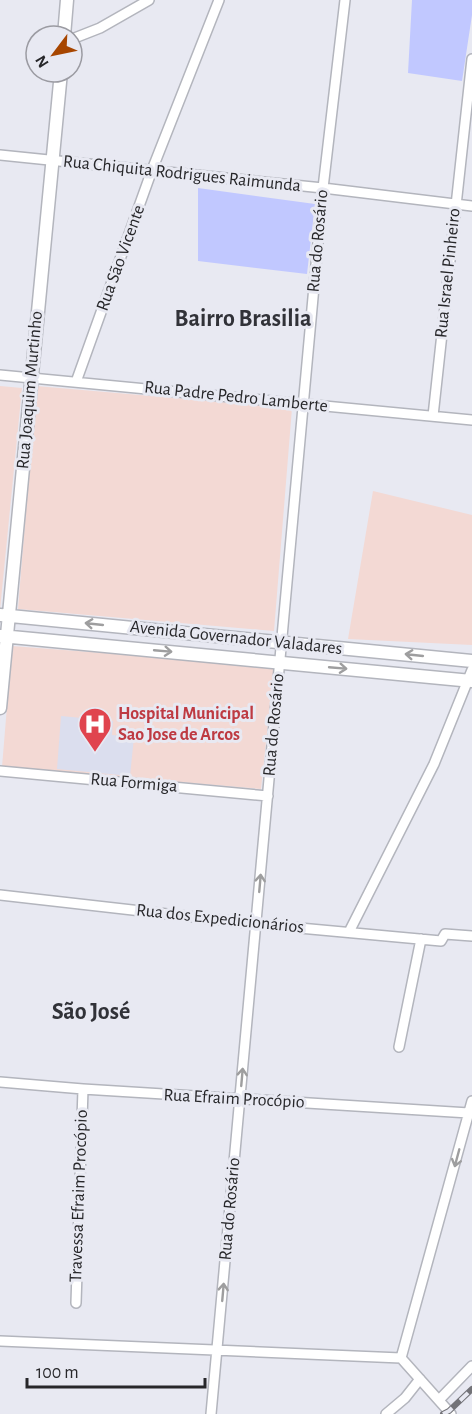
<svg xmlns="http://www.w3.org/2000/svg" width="472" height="1414" viewBox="0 0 472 1414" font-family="'Alegreya Sans',sans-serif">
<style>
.commercial{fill:#f3d9d4}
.built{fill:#dbdeee}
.green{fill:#c1c8ff}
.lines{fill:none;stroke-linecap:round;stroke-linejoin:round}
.minor-casing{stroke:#b3b5bd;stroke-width:12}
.tertiary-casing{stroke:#b3b5bd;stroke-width:15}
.minor{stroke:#fff;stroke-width:9}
.tertiary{stroke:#fff;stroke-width:12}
.rail-casing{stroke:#737378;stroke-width:6}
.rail{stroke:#e8e9f2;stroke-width:4;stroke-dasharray:11;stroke-linecap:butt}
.oneway{stroke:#9e9e9f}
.labels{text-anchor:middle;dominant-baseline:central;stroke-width:6;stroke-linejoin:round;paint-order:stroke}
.street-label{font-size:18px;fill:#27272a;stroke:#e8e9f2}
.health-label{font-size:18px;font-weight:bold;fill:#be3a42;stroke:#e8e9f2;text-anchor:start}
.district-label{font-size:24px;font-weight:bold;fill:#313238;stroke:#e8e9f2}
</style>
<rect width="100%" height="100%" fill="#e8e9f2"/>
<path class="commercial" d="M 0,386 L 22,388 L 0,610 Z
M 36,386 L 292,408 L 274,631 L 18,609 Z
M 373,491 L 472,515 L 472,645 L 348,639 Z
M 12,646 L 274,666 L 261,789 L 2,767 Z"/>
<path class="built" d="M 61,716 L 113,721 L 112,735 L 134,737 L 130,776 L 57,769 Z"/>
<path class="green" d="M 412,0 L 472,0 L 472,15 L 462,81 L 408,73 Z
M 198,188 L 315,204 L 307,274 L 198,261 Z"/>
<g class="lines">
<g class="minor-casing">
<path id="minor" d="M 72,39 L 100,28 L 149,0
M 0,155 L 323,188 L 472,206
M 0,375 L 472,420
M 76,382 L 152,170 L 219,0
M 433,416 L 472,59
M 0,771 L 268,796
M 0,895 L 256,924 L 441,941 L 445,934 L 472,936
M 349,932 L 434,764 L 472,670
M 399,1047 L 421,939
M 0,1082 L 83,1089 L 469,1113
M 76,1303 L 83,1089
M 0,1341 L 401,1358 L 451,1414
M 401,1358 L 472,1101
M 439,1400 L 472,1366
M 211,1414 L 323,188 L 345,0
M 386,1414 L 405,1398 L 420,1379"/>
</g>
<g class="tertiary-casing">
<path id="tertiary" d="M 64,36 L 67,0
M 0,615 L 472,661
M 1,636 L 472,681
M 0,708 L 61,72"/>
</g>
<use href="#minor" class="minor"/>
<use href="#tertiary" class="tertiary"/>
<g class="rail-casing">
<path id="rail" d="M 443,1414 L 449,1411 L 472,1389"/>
</g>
<use href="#rail" class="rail"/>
</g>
<defs><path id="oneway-shaft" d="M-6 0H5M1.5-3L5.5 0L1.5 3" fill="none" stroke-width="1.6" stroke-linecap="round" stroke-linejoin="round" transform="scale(1.5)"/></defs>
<g class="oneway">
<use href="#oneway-shaft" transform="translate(94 624) rotate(-174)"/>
<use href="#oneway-shaft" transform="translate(163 651) rotate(5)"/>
<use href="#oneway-shaft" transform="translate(414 655) rotate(-174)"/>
<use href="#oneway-shaft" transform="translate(338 668) rotate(5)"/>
<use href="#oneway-shaft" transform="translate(260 883) rotate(-85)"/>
<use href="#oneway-shaft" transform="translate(242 1077) rotate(-85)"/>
<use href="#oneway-shaft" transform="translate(457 1158) rotate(105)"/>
<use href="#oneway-shaft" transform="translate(223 1292) rotate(-85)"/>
</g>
<defs>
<g id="hospital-pin" transform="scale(1.725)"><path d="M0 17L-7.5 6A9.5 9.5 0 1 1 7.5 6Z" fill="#e0444e" stroke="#e8e9f2"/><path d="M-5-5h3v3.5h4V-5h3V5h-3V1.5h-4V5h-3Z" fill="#fff"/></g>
</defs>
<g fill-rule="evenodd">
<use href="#hospital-pin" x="95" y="724"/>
</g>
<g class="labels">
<g class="street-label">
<text transform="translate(182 174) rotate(6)">Rua Chiquita Rodrigues Raimunda</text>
<text transform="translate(318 241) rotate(-85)">Rua do Rosário</text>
<text transform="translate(121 258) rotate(-70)">Rua São Vicente</text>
<text transform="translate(448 273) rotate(-84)">Rua Israel Pinheiro</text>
<text transform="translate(30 390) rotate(-85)">Rua Joaquim Murtinho</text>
<text transform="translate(236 397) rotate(6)">Rua Padre Pedro Lamberte</text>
<text transform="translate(236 638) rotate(6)">Avenida Governador Valadares</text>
<text transform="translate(274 725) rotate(-85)">Rua do Rosário</text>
<text transform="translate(134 783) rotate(5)">Rua Formiga</text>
<text transform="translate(220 919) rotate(6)">Rua dos Expedicionários</text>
<text transform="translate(234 1099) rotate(3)">Rua Efraim Procópio</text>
<text transform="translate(79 1196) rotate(-88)">Travessa Efraim Procópio</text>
<text transform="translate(230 1209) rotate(-85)">Rua do Rosário</text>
</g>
<g class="health-label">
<text x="118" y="714">Hospital Municipal<tspan x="118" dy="21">Sao Jose de Arcos</tspan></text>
</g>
<g class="district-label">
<text x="243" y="319">Bairro Brasilia</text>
<text x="91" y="1012">São José</text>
</g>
</g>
<g transform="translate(54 54) rotate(238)"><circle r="28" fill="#e8e9f2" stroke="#9b9ba2" stroke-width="1.5"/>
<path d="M0-4.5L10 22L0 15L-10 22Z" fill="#a74600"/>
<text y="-9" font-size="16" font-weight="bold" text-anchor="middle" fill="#27272a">N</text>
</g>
<path d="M27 1378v9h178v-9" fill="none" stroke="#27272a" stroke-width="3"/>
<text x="36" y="1378" font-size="18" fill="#27272a" stroke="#e8e9f2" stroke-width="4.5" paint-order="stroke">100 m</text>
</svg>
